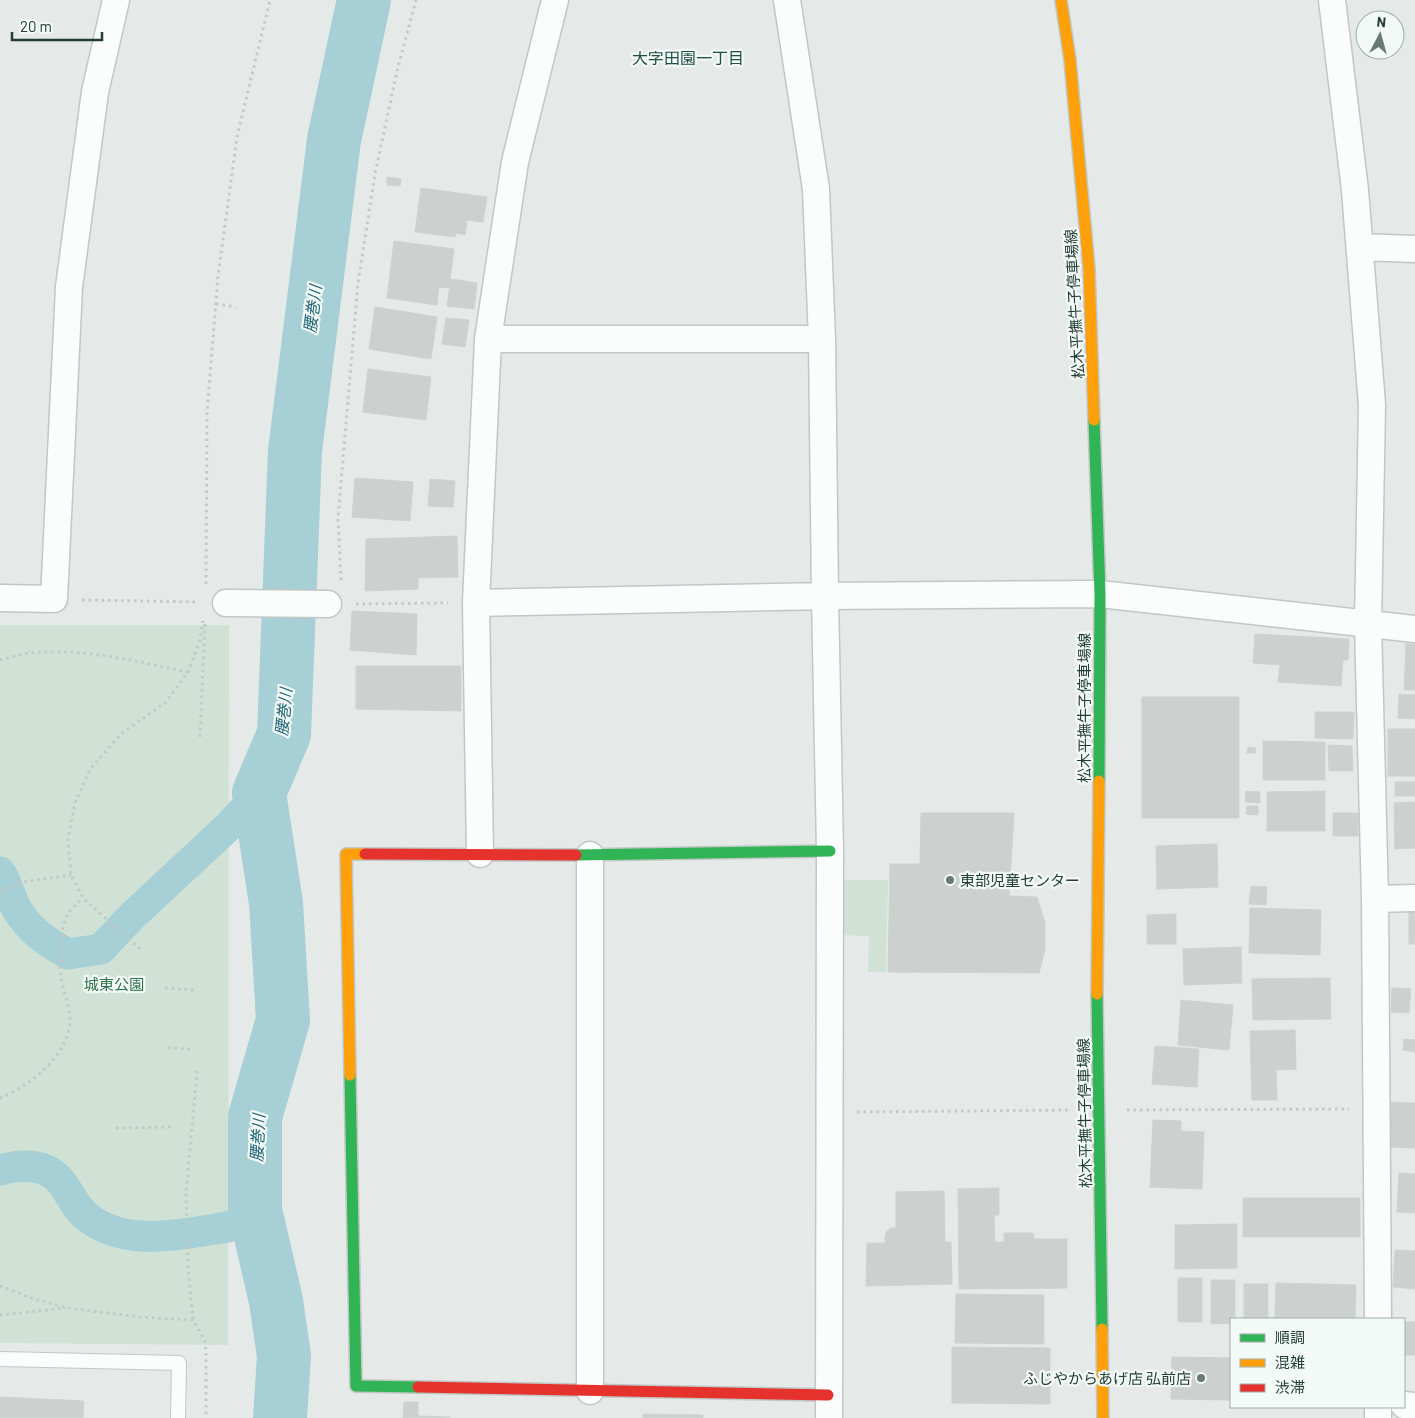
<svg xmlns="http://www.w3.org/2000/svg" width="1415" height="1418" viewBox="0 0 1415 1418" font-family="Barlow,'Noto Sans JP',sans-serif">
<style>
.green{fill:#cfe2d5}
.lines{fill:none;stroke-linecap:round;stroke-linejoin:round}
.canal{stroke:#a7cfd6;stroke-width:31}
.river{stroke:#a7cfd6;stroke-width:54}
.building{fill:#ccd1cf;stroke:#cdd3d1}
.lane-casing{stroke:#c2c7c5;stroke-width:16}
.street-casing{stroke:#c2c7c5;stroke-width:29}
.fast-casing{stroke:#c0c7c5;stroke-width:14}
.slow-casing{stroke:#c0c7c5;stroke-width:14}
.jam-casing{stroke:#c0c7c5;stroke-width:14}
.path{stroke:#c2cac6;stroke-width:3;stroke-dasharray:2.5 4;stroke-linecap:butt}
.lane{stroke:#fbfcfc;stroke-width:14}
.street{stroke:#fbfcfc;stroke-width:26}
.fast{stroke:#30b455;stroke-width:11}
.slow{stroke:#ff9f0a;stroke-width:11}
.jam{stroke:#e5322d;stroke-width:11}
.poi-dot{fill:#677a74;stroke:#f3f9f6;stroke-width:2}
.labels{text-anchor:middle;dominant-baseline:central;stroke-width:4.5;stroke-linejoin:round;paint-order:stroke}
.street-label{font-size:15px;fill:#233d36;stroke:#f3f9f6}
.poi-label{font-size:15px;fill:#233d36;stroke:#f3f9f6;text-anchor:start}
.park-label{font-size:15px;fill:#2f724b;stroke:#f3f9f6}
.neighbourhood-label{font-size:16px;fill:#204e44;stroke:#f3f9f6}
.water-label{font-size:16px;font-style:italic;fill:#206576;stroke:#f3f9f6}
</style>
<rect width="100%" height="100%" fill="#e5eae8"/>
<path class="green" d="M 0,625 L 229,625 L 228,1345 L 0,1343 Z
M 838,880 L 888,880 L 886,972 L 868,972 L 869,936 L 840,935 Z"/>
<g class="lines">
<path class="canal" d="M 0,872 C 8,884 10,898 18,911 C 32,933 46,941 68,954 L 101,949 L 130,918 L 231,824 L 259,793
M 0,1170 C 22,1164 47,1163 62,1183 C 71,1195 77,1211 90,1219 C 123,1243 165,1237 203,1231 C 214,1229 227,1228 237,1224 C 243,1222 250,1215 255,1210"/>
<path class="river" d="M 280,1418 L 284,1356 L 276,1301 L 255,1210 L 255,1117 L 283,1020 L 276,903 L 259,793 L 284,734 L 295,451 L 334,140 L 364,0"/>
</g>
<path class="building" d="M 387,177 L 401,179 L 400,186 L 387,185 Z
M 421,188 L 487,197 L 483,222 L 467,220 L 465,235 L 456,233 L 455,237 L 415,232 Z
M 394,241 L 454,249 L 449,288 L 439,287 L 437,305 L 387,298 Z
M 451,279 L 477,283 L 474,309 L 447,306 Z
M 375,307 L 437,317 L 431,359 L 369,349 Z
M 446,318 L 469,320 L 465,347 L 442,344 Z
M 368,369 L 431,377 L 426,420 L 363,412 Z
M 355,478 L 413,482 L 410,521 L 352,517 Z
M 430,479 L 455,481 L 453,507 L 428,506 Z
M 457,536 L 458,577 L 418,578 L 418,589 L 365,591 L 366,539 Z
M 352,611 L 417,614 L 416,655 L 350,650 Z
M 1255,634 L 1349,639 L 1348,660 L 1343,660 L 1341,686 L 1278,682 L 1280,665 L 1253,663 Z
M 1406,644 L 1415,644 L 1415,690 L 1404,690 Z
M 356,666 L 461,666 L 461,711 L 356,709 Z
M 1399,694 L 1415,695 L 1415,719 L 1398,718 Z
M 1142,697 L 1239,697 L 1239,818 L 1142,818 Z
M 1315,712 L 1354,712 L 1353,739 L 1315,738 Z
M 1388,729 L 1415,729 L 1415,776 L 1388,776 Z
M 1263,741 L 1325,742 L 1325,780 L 1263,780 Z
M 1328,745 L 1352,746 L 1353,771 L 1329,771 Z
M 1248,747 L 1256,748 L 1255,753 L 1247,753 Z
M 1395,782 L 1415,782 L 1415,796 L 1395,796 Z
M 1246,791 L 1260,792 L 1260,803 L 1245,802 Z
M 1325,791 L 1325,831 L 1267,831 L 1267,792 Z
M 1415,802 L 1415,848 L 1395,849 L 1394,803 Z
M 1247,806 L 1258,806 L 1258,815 L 1246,814 Z
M 921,813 L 1014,813 L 1009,896 L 1037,897 L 1045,923 L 1045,949 L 1039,973 L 888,972 L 890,864 L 920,864 Z
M 1333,813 L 1358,813 L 1358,836 L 1333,836 Z
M 1217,844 L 1218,887 L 1157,889 L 1156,846 Z
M 1251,886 L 1267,887 L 1266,905 L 1249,904 Z
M 1409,906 L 1415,906 L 1415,944 L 1409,944 Z
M 1250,908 L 1321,910 L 1320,955 L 1249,953 Z
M 1176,914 L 1176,944 L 1147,944 L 1147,915 Z
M 1241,947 L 1242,983 L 1184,985 L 1183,949 Z
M 1330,978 L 1331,1019 L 1253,1020 L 1252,979 Z
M 1392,988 L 1411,989 L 1409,1013 L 1391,1012 Z
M 1181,1000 L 1233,1005 L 1229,1050 L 1178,1045 Z
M 1295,1030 L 1296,1069 L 1276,1070 L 1277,1100 L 1252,1100 L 1250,1031 Z
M 1404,1039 L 1415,1040 L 1415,1052 L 1403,1050 Z
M 1155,1046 L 1199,1049 L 1197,1087 L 1152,1084 Z
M 1389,1102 L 1415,1103 L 1415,1148 L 1388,1147 Z
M 1153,1120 L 1181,1121 L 1181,1131 L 1204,1132 L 1202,1189 L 1150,1187 Z
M 1399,1173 L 1415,1174 L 1415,1213 L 1397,1212 Z
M 999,1188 L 999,1215 L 994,1215 L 995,1242 L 1004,1242 L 1004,1233 L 1033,1233 L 1034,1239 L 1067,1239 L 1067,1288 L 959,1289 L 958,1189 Z
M 944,1191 L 945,1242 L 951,1242 L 952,1284 L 866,1286 L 867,1243 L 885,1243 L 885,1235 L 887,1231 L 891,1228 L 896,1228 L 896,1192 Z
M 1243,1198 L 1360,1198 L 1360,1237 L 1243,1237 Z
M 1237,1224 L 1237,1268 L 1175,1269 L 1175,1225 Z
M 1395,1250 L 1415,1251 L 1415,1289 L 1393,1287 Z
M 1178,1278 L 1202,1278 L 1202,1322 L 1178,1322 Z
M 1211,1280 L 1235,1280 L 1235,1319 L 1231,1319 L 1231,1323 L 1211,1324 Z
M 1276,1283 L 1356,1285 L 1355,1319 L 1275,1319 Z
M 1244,1284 L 1268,1284 L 1268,1319 L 1244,1319 Z
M 956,1294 L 1044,1295 L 1044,1344 L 955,1343 Z
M 1404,1322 L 1415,1322 L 1415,1355 L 1404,1355 Z
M 952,1347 L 1050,1348 L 1050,1404 L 952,1403 Z
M 1172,1357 L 1231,1358 L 1231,1400 L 1171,1399 Z
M 0,1397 L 84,1401 L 83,1418 L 0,1418 Z
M 404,1402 L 418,1402 L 418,1416 L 450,1417 L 450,1418 L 403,1418 Z
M 643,1414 L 703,1415 L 703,1418 L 643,1418 Z"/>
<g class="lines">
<g class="lane-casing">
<path id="lane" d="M 0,1359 L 179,1363 L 178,1418"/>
</g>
<g class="street-casing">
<path id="street" d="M 787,0 L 816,189 L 822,339 L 825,596 L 830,851 L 829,1418
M 1332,0 L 1355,190 L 1372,405 L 1368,624 L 1375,899 L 1378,1319
M 1360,247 L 1415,249
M 488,339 L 822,339
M 0,598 L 54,599 L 69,287 L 95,92 L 116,0
M 226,603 L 328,604
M 476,603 L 825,596 L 1100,594 L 1415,629
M 480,854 L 476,603 L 488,339 L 515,162 L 555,0
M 590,855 L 590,1391
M 1375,899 L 1415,898
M 1404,1405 L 1415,1406
M 1378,1418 L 1378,1407"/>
</g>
<g class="fast-casing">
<path id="fast" d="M 1094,420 L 1100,594 L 1099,781
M 576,855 L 830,851
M 1097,994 L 1102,1329
M 350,1075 L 356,1386 L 418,1387"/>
</g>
<g class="slow-casing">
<path id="slow" d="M 1061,0 L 1070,60 L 1089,269 L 1094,420
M 1097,994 L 1099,781
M 350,1075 L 346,854 L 365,854
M 1102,1329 L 1103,1418"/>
</g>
<g class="jam-casing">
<path id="jam" d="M 365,854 L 576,855
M 418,1387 L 828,1395"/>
</g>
<path class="path" d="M 216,304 L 236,307
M 341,580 L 338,518 L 358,283 L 375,174 L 397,71 L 416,0
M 206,584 L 207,413 L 218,276 L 237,137 L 270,0
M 82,600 L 198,602
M 356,604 L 448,603
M 0,660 C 10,658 20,654 30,653 C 83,647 137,662 188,672
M 200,737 L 205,622
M 0,891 L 28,881 L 71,875
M 140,949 L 83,898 L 71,875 L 68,840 L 75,803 L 90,769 L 121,734 L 166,702 L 188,672 L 200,640 L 203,621
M 165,988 L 194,990
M 168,1048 L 193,1049
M 197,1071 L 186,1194 L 188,1268 L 193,1320 L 205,1341 L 206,1354 L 206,1418
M 0,1098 C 30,1086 71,1054 70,1018 C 69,1004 63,991 61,977 C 58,961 60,925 69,912 C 73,907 78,903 83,898
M 1127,1110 L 1349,1109
M 857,1112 L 1071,1110
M 116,1128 L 172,1127
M 0,1286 L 34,1299 L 69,1308 L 140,1317 L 193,1320
M 0,1315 L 66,1308"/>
<use href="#lane" class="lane"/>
<use href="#street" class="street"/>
<use href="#fast" class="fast"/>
<use href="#slow" class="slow"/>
<use href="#jam" class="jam"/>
</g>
<g class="poi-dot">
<circle cx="950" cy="880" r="5"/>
<circle cx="1201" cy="1378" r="5"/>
</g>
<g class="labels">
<g class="street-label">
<text transform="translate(1074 304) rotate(-93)">松木平撫牛子停車場線</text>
<text transform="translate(1084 708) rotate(-90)">松木平撫牛子停車場線</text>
<text transform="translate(1084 1113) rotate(-91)">松木平撫牛子停車場線</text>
</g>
<g class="poi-label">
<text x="960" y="880">東部児童センター</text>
<text x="1191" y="1378" text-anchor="end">ふじやからあげ店 弘前店</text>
</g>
<g class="park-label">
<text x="114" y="984">城東公園</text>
</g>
<g class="neighbourhood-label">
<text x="688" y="57">大字田園一丁目</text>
</g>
<g class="water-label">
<text transform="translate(312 309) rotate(-83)">腰巻川</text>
<text transform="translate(283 712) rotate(-84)">腰巻川</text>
<text transform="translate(257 1138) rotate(-87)">腰巻川</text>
</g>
</g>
<rect x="1230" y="1318" width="175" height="90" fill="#f3f9f6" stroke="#a0aea9"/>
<rect x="1240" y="1334" width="25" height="8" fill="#30b455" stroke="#a0aea9"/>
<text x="1275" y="1343" font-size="15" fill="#233d36">順調</text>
<rect x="1240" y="1359" width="25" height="8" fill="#ff9f0a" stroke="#a0aea9"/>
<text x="1275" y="1368" font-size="15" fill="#233d36">混雑</text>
<rect x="1240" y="1384" width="25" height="8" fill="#e5322d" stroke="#a0aea9"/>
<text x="1275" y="1393" font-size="15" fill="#233d36">渋滞</text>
<g transform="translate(1380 35) rotate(6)"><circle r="24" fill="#f3f9f6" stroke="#a0aea9"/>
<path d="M0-4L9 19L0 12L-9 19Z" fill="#677a74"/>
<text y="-8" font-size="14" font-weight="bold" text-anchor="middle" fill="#233d36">N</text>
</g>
<path d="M12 32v8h90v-8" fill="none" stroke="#233d36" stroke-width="2.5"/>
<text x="20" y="32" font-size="15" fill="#233d36" stroke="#f3f9f6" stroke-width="4" paint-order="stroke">20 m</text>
</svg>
